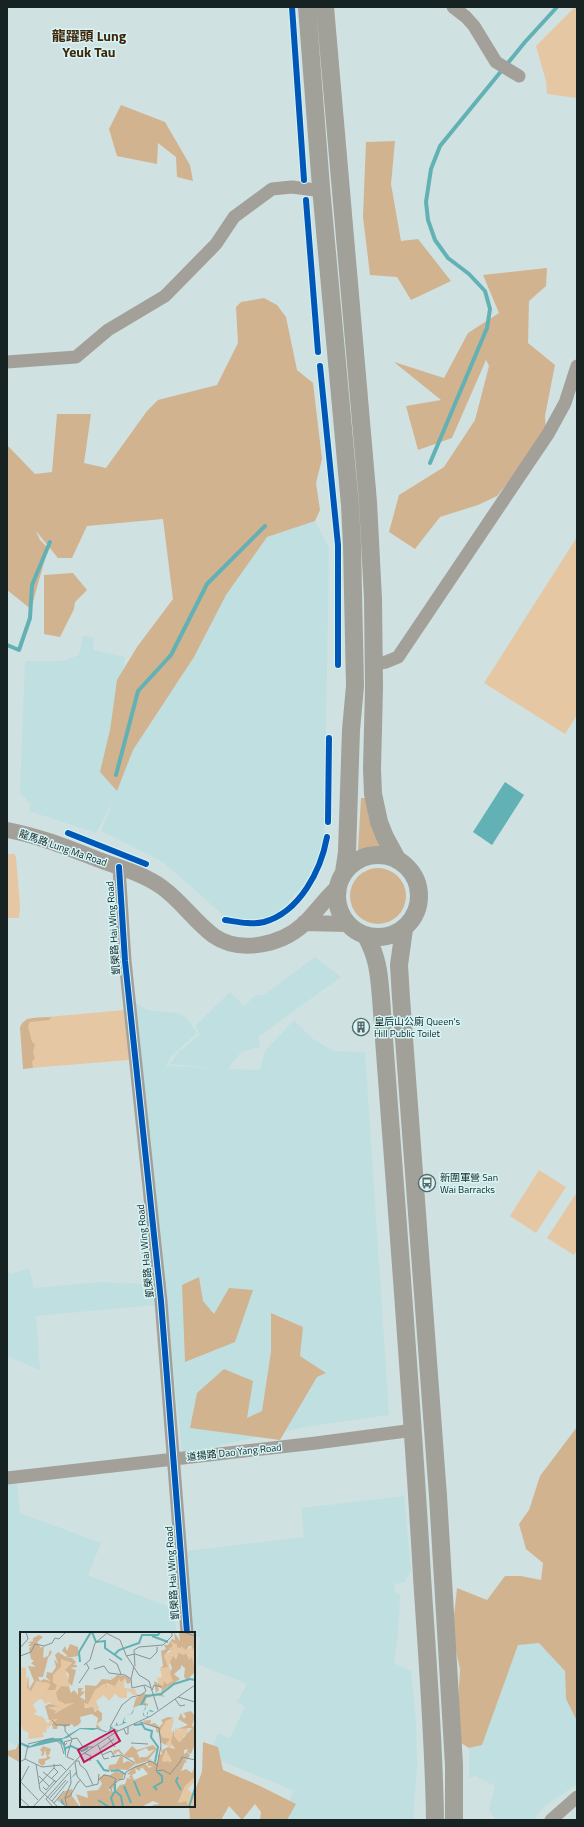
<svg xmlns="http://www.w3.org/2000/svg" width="584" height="1827" viewBox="0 0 584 1827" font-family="'Titillium Web','Noto Sans SC',sans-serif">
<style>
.built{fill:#c0dfe0}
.green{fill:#e5c7a4}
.forest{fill:#d2b38f}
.water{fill:#61b1b5}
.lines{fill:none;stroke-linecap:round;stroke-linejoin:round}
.stream{stroke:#61b1b5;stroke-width:4}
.minor{stroke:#a3a09a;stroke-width:13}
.tertiary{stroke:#a3a09a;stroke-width:16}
.secondary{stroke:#a1a099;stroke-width:18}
.cycleway-casing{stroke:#d5f5f6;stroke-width:8}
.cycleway{stroke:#0057b8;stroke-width:6}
.labels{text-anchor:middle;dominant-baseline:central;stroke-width:3;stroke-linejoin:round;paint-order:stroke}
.street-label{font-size:10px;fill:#172323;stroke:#d5f5f6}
.poi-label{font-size:10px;fill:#172323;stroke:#d5f5f6;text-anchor:start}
.district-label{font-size:14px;font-weight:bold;fill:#422507;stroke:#d5f5f6}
.inset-river{fill:none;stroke:#61b1b5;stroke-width:2}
.inset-road{fill:none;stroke:#869595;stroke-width:1}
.view{fill:#c2185b;fill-opacity:0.15;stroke:#c2185b;stroke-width:2}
.inset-edge{fill:none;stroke:#172323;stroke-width:2}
</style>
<rect width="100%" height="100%" fill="#d0e1e1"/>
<path class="built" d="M 315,521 L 329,548 L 324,846 L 304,884 L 283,908 L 269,917 L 244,920 L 222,914 L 163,862 L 101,831 L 114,798 L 96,833 L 29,811 L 31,804 L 20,793 L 25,661 L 62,661 L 79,655 L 83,635 L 94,638 L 93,650 L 125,657 L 106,779 L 117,791 L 133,750 L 194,657 L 229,588 L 267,537 Z
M 315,957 L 341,977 L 258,1037 L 260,1047 L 241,1052 L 228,1069 L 260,1070 L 265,1051 L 294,1020 L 313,1039 L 333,1051 L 365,1052 L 389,1415 L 311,1426 L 182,1453 L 137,1013 L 134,1002 L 147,1010 L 178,1013 L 186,1017 L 197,1033 L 171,1056 L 166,1066 L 213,1068 L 170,1064 L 178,1053 L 200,1034 L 195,1026 L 230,992 L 244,1006 L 256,995 L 263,995 Z
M 29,1268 L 34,1288 L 103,1282 L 130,1284 L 121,1282 L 154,1286 L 155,1305 L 36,1316 L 40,1370 L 7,1356 L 7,1271 L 11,1274 Z
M 17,1482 L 20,1513 L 101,1543 L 88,1575 L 179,1611 L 175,1618 L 176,1633 L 21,1633 L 21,1747 L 7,1742 L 7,1483 Z
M 404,1496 L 411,1570 L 405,1582 L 394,1584 L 396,1594 L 400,1594 L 398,1633 L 394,1663 L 411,1671 L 416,1723 L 417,1765 L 413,1820 L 279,1820 L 294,1791 L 217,1759 L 212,1746 L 219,1733 L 230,1738 L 245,1707 L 237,1702 L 247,1684 L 197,1664 L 200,1637 L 194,1636 L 194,1633 L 192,1633 L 187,1551 L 304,1537 L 301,1508 Z
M 543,1642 L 565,1671 L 566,1699 L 577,1719 L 577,1784 L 542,1808 L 534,1820 L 496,1820 L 489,1810 L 495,1786 L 475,1776 L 469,1778 L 469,1748 L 482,1745 L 518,1645 Z"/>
<path class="green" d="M 575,7 L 577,7 L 577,98 L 547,94 L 546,81 L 536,46 Z
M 577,537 L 577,715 L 565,734 L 484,683 Z
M 7,854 L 14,854 L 16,857 L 20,906 L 19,918 L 7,918 Z
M 125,1010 L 129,1060 L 30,1068 L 26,1019 Z
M 539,1170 L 566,1187 L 536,1233 L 510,1216 Z
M 577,1192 L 577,1250 L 574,1255 L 547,1238 Z"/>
<path class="forest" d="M 121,105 L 165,122 L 190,165 L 193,181 L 177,177 L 176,157 L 158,143 L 157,164 L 117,156 L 109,129 Z
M 395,141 L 391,184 L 401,241 L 418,239 L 451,281 L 411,300 L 397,277 L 370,275 L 363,217 L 366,142 Z
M 547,268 L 546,286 L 529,301 L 528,343 L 555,365 L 545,416 L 546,434 L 497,496 L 478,505 L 440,517 L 415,549 L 389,532 L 399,495 L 444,467 L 475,420 L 489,366 L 486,360 L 452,438 L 418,450 L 406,406 L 441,400 L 394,362 L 444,378 L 468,333 L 499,313 L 483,275 Z
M 264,298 L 277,305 L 286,317 L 297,370 L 313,383 L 322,459 L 316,483 L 320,510 L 315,521 L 267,537 L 226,595 L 194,657 L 133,750 L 117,791 L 100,772 L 110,730 L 117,680 L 137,647 L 173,599 L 163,519 L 87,526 L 72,558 L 58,558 L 36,531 L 40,540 L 48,548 L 31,609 L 7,590 L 7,445 L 35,474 L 52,472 L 57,414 L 91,414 L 84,463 L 106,468 L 147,411 L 158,400 L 217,385 L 238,343 L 236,307 L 241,302 Z
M 73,573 L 87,590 L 75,602 L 74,609 L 60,637 L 44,634 L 44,575 Z
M 361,798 L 366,798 L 369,818 L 381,847 L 358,850 Z
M350 896a28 28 0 1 1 56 0a28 28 0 1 1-56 0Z
M 52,1017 L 49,1020 L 30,1022 L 28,1026 L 32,1042 L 35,1044 L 33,1053 L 35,1058 L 32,1062 L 33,1068 L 23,1069 L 20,1028 C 23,1015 40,1018 52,1017 Z
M 199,1277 L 203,1301 L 214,1314 L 229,1288 L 253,1290 L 235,1342 L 185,1362 L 182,1285 Z
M 271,1313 L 303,1327 L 300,1356 L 326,1373 L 317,1377 L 280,1440 L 190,1428 L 197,1393 L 224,1369 L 253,1381 L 247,1418 L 262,1411 L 271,1352 Z
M 577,1427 L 577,1721 L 566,1699 L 565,1671 L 539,1643 L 518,1645 L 482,1745 L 469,1748 L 456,1740 L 460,1669 L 452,1634 L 457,1588 L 487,1600 L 505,1576 L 521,1576 L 541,1580 L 543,1563 L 526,1549 L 519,1524 L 529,1510 L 540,1476 Z
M 21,1739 L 21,1763 L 7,1755 L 7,1751 L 16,1749 Z
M 203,1742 L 218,1747 L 223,1770 L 260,1786 L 296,1804 L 287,1820 L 260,1820 L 261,1812 L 255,1804 L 242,1820 L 229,1806 L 221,1820 L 190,1820 L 189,1806 L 194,1806 L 194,1793 L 202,1772 Z"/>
<path class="water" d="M 505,782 L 524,795 L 492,845 L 473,832 Z"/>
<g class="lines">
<path class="stream" d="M 430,463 L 487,328 L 490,309 L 485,291 L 469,274 L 448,258 L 435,240 L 428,220 L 426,202 L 431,169 L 440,146 L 525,42 L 557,7
M 7,645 L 19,650 L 30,618 L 32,585 L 50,542
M 116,775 L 138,691 L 171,655 L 207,584 L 265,526"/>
<path class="minor" d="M 453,7 L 466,17 L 474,26 L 496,62 L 519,76
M 7,362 L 76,357 L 108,330 L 165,296 L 216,244 L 234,217 L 272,189 L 292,187 L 315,190 L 321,187
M 374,664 L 386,662 L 398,657 L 548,434 L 565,403 L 577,366
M 119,867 L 125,961 L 161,1301 L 187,1633
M 7,1478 L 316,1443 L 414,1430
M 551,1820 L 577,1797"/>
<path class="tertiary" d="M 7,830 C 40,836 71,849 102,861 C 122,868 146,875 163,888 C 182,902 195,922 214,936 C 240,954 281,945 304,924 C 316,912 325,899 337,888
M 304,923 L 347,924"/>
<path class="secondary" d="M 307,7 L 321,187 L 350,505 L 352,545 L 355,686 L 351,730 L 347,852 L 344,872
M 325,7 L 368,502 L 373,599 L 374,688 L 372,769 L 373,794 L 379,822 L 385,837 L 397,859
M337 896a41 41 0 1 1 82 0a41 41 0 1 1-82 0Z
M 404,929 L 399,965 L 401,998 L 438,1496 L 454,1765 L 454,1820
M 366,936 C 378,958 379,974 381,998 C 395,1191 411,1383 422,1576 C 427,1657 434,1739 435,1820"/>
<g class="cycleway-casing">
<path id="cycleway" d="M 292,7 L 304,180
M 306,200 L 318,352
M 320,366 L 338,545 L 338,665
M 328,822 L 329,738
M 68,833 L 146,864
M 119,867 L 125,961 L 161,1301 L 187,1633
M 225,920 C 238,922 251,925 264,922 C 300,912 321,870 327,837"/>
</g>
<use href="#cycleway" class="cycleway"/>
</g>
<defs>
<g id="building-ring" transform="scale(0.9)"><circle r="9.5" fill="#d5f5f6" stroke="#586666" stroke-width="1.5"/><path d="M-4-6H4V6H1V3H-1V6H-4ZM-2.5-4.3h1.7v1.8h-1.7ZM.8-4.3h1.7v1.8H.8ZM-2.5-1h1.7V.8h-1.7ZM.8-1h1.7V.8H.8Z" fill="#586666"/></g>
<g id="bus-ring" transform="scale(0.9)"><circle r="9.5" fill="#d5f5f6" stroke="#586666" stroke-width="1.5"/><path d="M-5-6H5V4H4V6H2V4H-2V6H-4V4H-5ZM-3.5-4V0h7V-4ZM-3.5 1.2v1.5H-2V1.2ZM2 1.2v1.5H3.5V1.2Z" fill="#586666"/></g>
</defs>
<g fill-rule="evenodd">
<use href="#building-ring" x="361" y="1027"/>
<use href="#bus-ring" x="427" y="1183"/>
</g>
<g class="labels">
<g class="street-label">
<text transform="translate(63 848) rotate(19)">龍馬路 Lung Ma Road</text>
<text transform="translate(113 928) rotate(-94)">凱榮路 Hai Wing Road</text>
<text transform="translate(145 1251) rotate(-96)">凱榮路 Hai Wing Road</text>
<text transform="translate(234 1452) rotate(-6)">道揚路 Dao Yang Road</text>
<text transform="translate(172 1573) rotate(-94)">凱榮路 Hai Wing Road</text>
</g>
<g class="poi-label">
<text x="374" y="1021">皇后山公廁 Queen's<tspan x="374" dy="12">Hill Public Toilet</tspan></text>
<text x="440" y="1177">新圍軍營 San<tspan x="440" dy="12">Wai Barracks</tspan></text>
</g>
<g class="district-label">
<text x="89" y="35">龍躍頭 Lung<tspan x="89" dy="16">Yeuk Tau</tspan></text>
</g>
</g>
<g transform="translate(20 1632)">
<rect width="175" height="175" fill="#d0e1e1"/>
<path d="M 153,9 L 160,18 L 161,14 L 169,17 L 171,14 L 173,17 L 175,14 L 175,35 L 174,37 L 172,26 L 169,29 L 165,23 L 157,22 L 156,28 L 152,28 L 149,33 L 154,49 L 147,52 L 145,50 L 143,54 L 139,52 L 137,46 L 142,45 L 140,37 L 146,33 L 144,24 L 152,18 L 148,15 L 153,14 L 150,10 ZM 43,27 L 52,32 L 46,39 L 50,55 L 42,55 L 37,65 L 45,72 L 55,71 L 34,82 L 28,76 L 38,74 L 30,73 L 30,70 L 25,72 L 22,67 L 18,68 L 13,73 L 17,80 L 13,82 L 23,85 L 28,92 L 31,87 L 38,87 L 35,92 L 29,94 L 29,97 L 27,94 L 26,101 L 22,100 L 24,105 L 8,107 L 9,101 L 3,98 L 0,90 L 0,35 L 6,36 L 6,46 L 9,45 L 9,58 L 15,50 L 13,41 L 19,40 L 16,47 L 18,49 L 29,51 L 33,59 L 37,53 L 33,49 L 33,43 L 41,35 L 39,28 ZM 105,45 L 104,56 L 115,57 L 117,62 L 120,63 L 114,63 L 107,58 L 107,66 L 100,66 L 95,62 L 89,69 L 84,63 L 76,69 L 79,76 L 77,80 L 73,76 L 63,74 L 75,58 L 82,53 L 96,52 L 99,47 L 101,49 ZM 154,87 L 151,99 L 155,100 L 155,96 L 159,98 L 167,94 L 168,99 L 167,106 L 166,103 L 163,104 L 165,107 L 160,110 L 155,108 L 154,102 L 154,114 L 149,115 L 145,112 L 149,107 L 142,105 L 140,99 L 146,89 ZM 146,118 L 152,128 L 148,133 L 149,130 L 144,131 L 141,127 ZM 175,145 L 175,149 L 168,157 L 174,164 L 175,174 L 169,175 L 166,169 L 158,172 L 165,154 Z" fill="#e5c7a4"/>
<path d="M 159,0 L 175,0 L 175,14 L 172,18 L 172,14 L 169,14 L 166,18 L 161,14 L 161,17 L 158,15 L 157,18 L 157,13 L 150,9 L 153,14 L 149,17 L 154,18 L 149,18 L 144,24 L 148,35 L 140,36 L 143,34 L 141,19 L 146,17 L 144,13 L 148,13 L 152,7 L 155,8 L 154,0 L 160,9 ZM 19,3 L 23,5 L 17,10 L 21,16 L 24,14 L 23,26 L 28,24 L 30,18 L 32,20 L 28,26 L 23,45 L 18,45 L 20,49 L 24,47 L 30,49 L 26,45 L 27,40 L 32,41 L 36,35 L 34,27 L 38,32 L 35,23 L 38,20 L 46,25 L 47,23 L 42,19 L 45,14 L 47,19 L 50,12 L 58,15 L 58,24 L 46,26 L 52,26 L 56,30 L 54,33 L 57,33 L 57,35 L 50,36 L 56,38 L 52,54 L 48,50 L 49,42 L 45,38 L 52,31 L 41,27 L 41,35 L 33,43 L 33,50 L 37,53 L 35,58 L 27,58 L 30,54 L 29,51 L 16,49 L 11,59 L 7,56 L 8,47 L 9,57 L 14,49 L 8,34 L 16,35 L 11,31 L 14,29 L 11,27 L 9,16 L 12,14 L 8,14 L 11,11 L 7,11 L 13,9 L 13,6 ZM 158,21 L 164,23 L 166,21 L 169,28 L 172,25 L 175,40 L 167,48 L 164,45 L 165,36 L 161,33 L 161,36 L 154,42 L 160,47 L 145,57 L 141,61 L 145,65 L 135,63 L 136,66 L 134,62 L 141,61 L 142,57 L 137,53 L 139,58 L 136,61 L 134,49 L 143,54 L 144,49 L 147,52 L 153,49 L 150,41 L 152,36 L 150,30 L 153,24 L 156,28 ZM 97,43 L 106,44 L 111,48 L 110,51 L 107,52 L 105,46 L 101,50 L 99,47 L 95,54 L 86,51 L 87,57 L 85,52 L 82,53 L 75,58 L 68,72 L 64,71 L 65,76 L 73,75 L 75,80 L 78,78 L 82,81 L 82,88 L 77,92 L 82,98 L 76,96 L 78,86 L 72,82 L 60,85 L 61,90 L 58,93 L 54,95 L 52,92 L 45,95 L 38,93 L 37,97 L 33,97 L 32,92 L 38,87 L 29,88 L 25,74 L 29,72 L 39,74 L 28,76 L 36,79 L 34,82 L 54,71 L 45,72 L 38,68 L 36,61 L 41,54 L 49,55 L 51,61 L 54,58 L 58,63 L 58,52 L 58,56 L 63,56 L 61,59 L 65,60 L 60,65 L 65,68 L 65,53 L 76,54 L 82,47 L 92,48 L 91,45 L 93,47 ZM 124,61 L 132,65 L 126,66 L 125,71 L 128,72 L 128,74 L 122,71 L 113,76 L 116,66 ZM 171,79 L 175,84 L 172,94 L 175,94 L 175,112 L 171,122 L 167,120 L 168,117 L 164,118 L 164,122 L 167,120 L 170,123 L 167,128 L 164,125 L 167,131 L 165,130 L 161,139 L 166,137 L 172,141 L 175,133 L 175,145 L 165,154 L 158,171 L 166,169 L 169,175 L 136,175 L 132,173 L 140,172 L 133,169 L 121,175 L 61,175 L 56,162 L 68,166 L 67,159 L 78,158 L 82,152 L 79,146 L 84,142 L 89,144 L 96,139 L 104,142 L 102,148 L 97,148 L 94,159 L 93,156 L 88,158 L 94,160 L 100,153 L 105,152 L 107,146 L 112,147 L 109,145 L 111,143 L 107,142 L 108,144 L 107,142 L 115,134 L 125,131 L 129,136 L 133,134 L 128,134 L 128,129 L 114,133 L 108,138 L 94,137 L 88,140 L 89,133 L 96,132 L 100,124 L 103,125 L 103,131 L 108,129 L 116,132 L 113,125 L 108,126 L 101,122 L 98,119 L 94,123 L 93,119 L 99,117 L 104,123 L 112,114 L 117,118 L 133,113 L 137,117 L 128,128 L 131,127 L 130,129 L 136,130 L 138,133 L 138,123 L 142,122 L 140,113 L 142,118 L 148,115 L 155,117 L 151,110 L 154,97 L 154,104 L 158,109 L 155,108 L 160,110 L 172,96 L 157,97 L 168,93 L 158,87 L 161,81 L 164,87 L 166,84 L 163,81 ZM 126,116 L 129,119 L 135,117 L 127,125 L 120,125 L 120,127 L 117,120 ZM 146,118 L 152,129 L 147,131 L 149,129 L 143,130 L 142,127 ZM 122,135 L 128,142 L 114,148 L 112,143 L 116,141 L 115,136 L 119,139 ZM 148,85 L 154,86 L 146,89 L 140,99 L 142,105 L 150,107 L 145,113 L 141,110 L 139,101 L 136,100 L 138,98 L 136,99 L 136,96 L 122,89 L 131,88 L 130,92 L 135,91 L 139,95 L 143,91 L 141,88 ZM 23,114 L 31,117 L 29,123 L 27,123 L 31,126 L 25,129 L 25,132 L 22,134 L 18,130 L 19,127 L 27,126 L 25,117 L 24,123 L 21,124 L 22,120 L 20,118 ZM 52,157 L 52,164 L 60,175 L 46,175 L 41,167 L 44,162 L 41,166 L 41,171 L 37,168 L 45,159 Z" fill="#d2b38f" fill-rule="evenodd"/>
<path d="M 122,71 L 126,73 L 126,76 L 123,80 L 125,85 L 128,84 L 127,81 L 128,79 L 131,78 L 133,79 L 134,80 L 128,79 L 128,85 L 125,85 L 123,83 L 123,80 L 126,74 L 122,72 L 120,73 L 115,75 L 113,80 L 112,82 L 105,84 L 104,90 L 107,90 L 101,93 L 93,94 L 91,98 L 88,100 L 85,100 L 77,97 L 73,98 L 60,97 L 47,106 L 42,107 L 46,116 L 46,126 L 53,130 L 54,132 L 57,139 L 57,141 L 50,147 L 50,158 L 41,166 L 46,175 L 41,171 L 41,166 L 50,158 L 50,147 L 57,139 L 53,130 L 46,126 L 43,113 L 39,109 L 8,116 L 0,112 L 0,110 L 10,114 L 26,107 L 43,106 L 60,96 L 77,96 L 88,100 L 91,95 L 96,93 L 96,90 L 98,93 L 102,92 L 105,84 L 111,82 L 115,75 Z" fill="#61b1b5"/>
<path class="inset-river" d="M 72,0 L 76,10 L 85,9 L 85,16 L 102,28M 132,4 L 148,10M 95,22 L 99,18 L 119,11 L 122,3 L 138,3 L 140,0M 60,30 L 59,20 L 71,0M 121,73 L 126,64 L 141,62 L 154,52 L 170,47 L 175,48M 114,93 L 122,92 L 125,97 L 132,99 L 131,105 L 138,115 L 135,130M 46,116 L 51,114 L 62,119 L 68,116M 77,128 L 84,138 L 89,139M 91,139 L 98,138 L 105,142M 137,140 L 142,144 L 142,150 L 134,155 L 137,158M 158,145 L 156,149 L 161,158M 114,149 L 120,164M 104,154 L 111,171M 95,159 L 101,164 L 103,175M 78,168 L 89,175M 94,175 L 91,166 L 95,159 L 95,152M 169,175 L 175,156"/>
<path class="inset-road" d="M 84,0 L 100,8 L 106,23 L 119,43 L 129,49 L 138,78M 163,0 L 175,4M 75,11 L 86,2M 0,16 L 8,7 L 6,0M 0,24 L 11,20 L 15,12 L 24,14 L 32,11 L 35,6 L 39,7 L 46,0M 106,24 L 115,22 L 130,27 L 137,20 L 137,15M 89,27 L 97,32 L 101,42M 64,33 L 70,28 L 75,11M 115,34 L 114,18 L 119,15 L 143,13 L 152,4 L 152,0M 74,37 L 84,34 L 89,41 L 105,43 L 111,47 L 112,56 L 125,53 L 131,56M 111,47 L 114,34M 59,51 L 69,36 L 66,31M 132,58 L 134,53 L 141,55M 158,65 L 175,70M 155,67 L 160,74 L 165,73M 32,88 L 36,93 L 50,93M 120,90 L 139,96 L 141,114 L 136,139 L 143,138 L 150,142 L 160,130 L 162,125 L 175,128M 45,93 L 45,99 L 52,107M 104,97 L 106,102 L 108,102 L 108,95M 98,99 L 90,95 L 102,73 L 112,65 L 121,63 L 126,59 L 124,54M 88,105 L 95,115M 52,107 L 47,125 L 54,128M 52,107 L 57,106 L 63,115 L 73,115M 47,111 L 45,113 L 44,110 L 51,108M 111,111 L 128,112M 8,112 L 33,106 L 41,112 L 44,122M 78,113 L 84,127 L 89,126M 80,117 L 94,107M 64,121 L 71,124 L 70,129M 82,123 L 91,119 L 94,124M 91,125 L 101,123 L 115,131M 5,127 L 8,113M 55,129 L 59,129 L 60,133 L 66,138 L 73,153M 0,130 L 5,127 L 22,135 L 41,133 L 46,138M 55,130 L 57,144 L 66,155 L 78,152 L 79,142M 16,132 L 20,158 L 38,175M 23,140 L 36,150M 19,144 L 29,154M 32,146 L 38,140 L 34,136M 79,148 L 84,143 L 90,144 L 96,147 L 94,152M 0,149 L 18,168M 1,149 L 9,134M 19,152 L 34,136 L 34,132M 23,155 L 26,158 L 35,148M 92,159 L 90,155 L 99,148 L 104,147 L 106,140 L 113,136 L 131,129 L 138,134M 0,166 L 10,175M 30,166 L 46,148M 45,166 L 50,164 L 58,150 L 61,148M 32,169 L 48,149M 34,171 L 44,159M 13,175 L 60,124 L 96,100 L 131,84 L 175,53M 33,175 L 26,167 L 49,141M 47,175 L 45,166 L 51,151 L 50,138"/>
<path class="view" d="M 94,98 L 100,109 L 64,130 L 58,118 Z"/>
<rect width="175" height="175" class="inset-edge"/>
</g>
<rect width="584" height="1827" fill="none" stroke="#172323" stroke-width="16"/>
</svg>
